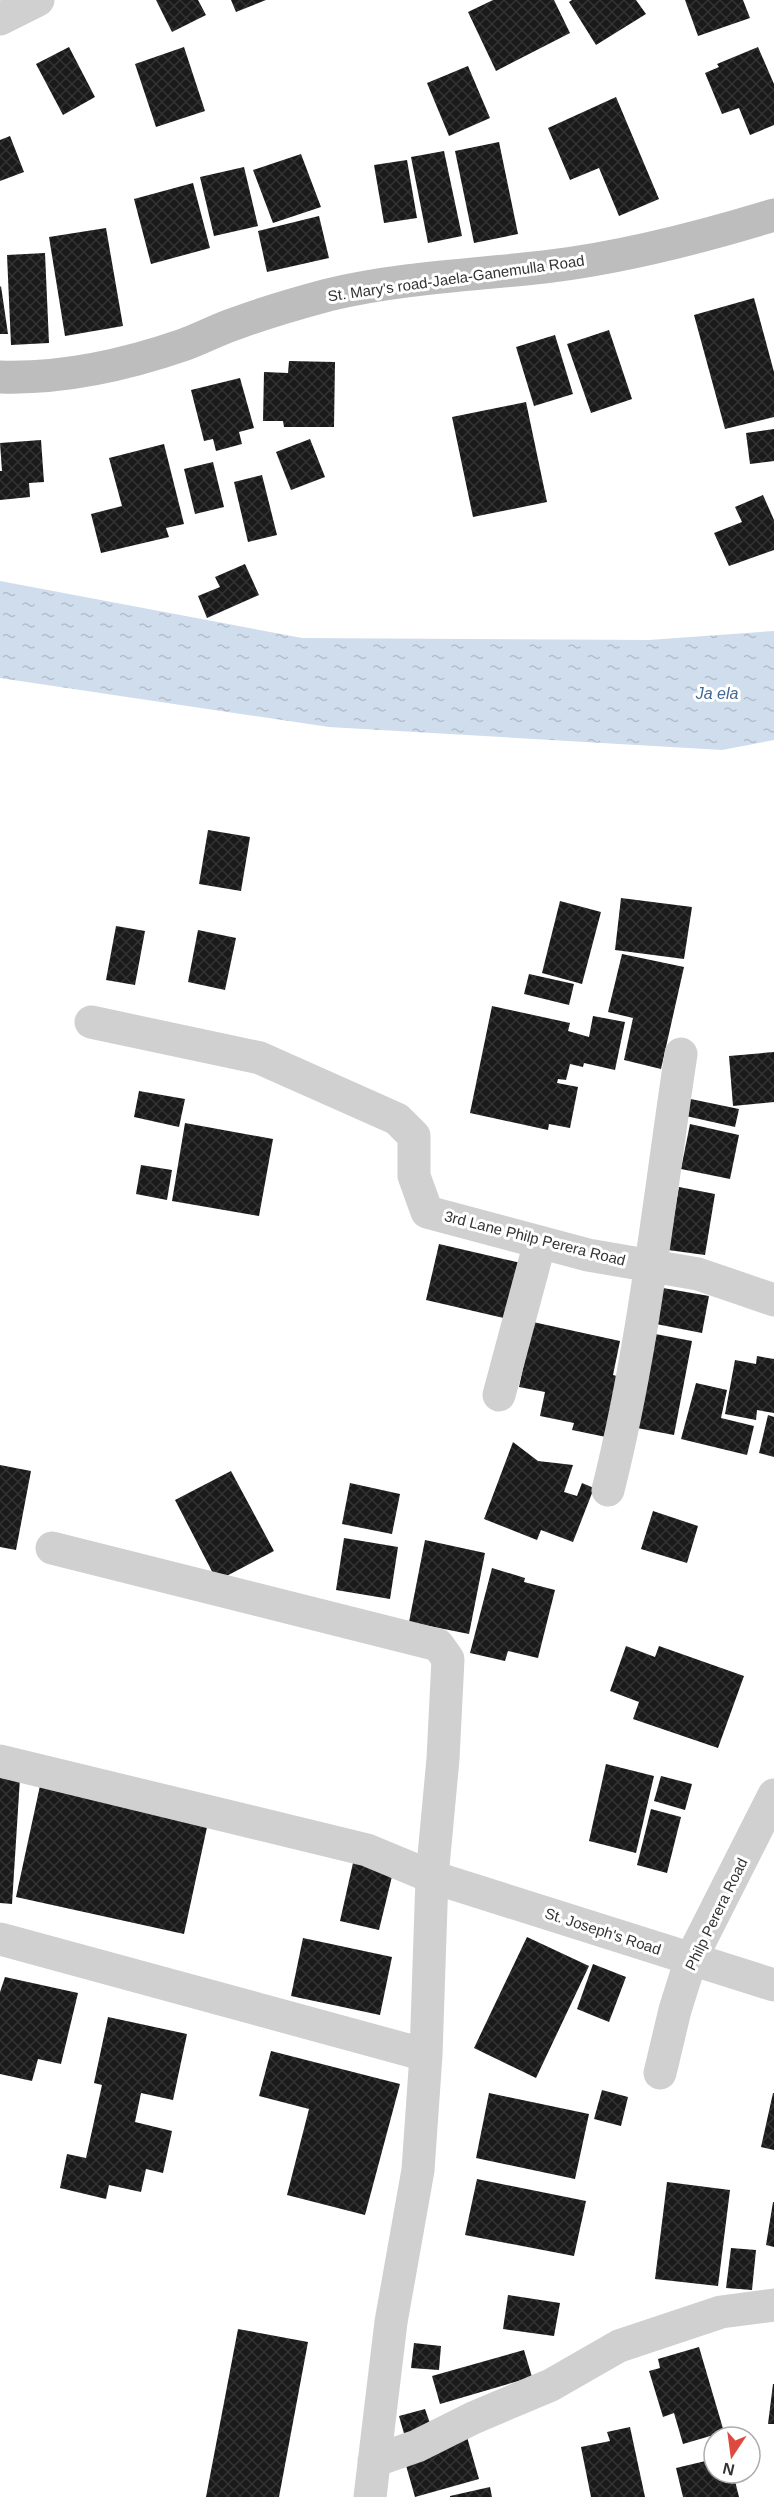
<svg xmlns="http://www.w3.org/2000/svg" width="774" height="2497" viewBox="0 0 774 2497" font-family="Arial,sans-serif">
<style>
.water{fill:url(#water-ripples)}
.building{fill:url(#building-cross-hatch)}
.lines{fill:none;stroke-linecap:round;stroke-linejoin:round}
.minor{stroke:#d0d0d0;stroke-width:33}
.tertiary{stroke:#d0d0d0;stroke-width:33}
.secondary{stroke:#bdbdbd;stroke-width:33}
.labels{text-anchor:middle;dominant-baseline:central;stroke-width:6;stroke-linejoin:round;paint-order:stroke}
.street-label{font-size:15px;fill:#333;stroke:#fff}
.water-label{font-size:16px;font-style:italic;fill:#426893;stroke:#fff}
</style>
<defs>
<pattern id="water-ripples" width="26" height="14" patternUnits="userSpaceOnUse" patternTransform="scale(1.5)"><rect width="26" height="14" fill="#d0dded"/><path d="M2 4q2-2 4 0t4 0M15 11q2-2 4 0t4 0" fill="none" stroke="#b3becc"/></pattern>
<pattern id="building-cross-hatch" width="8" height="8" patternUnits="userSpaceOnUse" patternTransform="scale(1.5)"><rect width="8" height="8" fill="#1a1a1a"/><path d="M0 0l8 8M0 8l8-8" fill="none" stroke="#333"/></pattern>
</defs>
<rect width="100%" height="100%" fill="#fff"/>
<path class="water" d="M 0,581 L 302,638 L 649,640 L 774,631 L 774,740 L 722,750 L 329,727 L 0,678 Z"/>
<path class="building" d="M 156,0 L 198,0 L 206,15 L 172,32 Z
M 231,0 L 266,0 L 236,12 Z
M 493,0 L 554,0 L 570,33 L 496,71 L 468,12 Z
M 572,0 L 636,0 L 646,14 L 596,45 L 569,2 Z
M 685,0 L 743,0 L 750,18 L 698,36 Z
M 69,47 L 95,97 L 63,115 L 36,64 Z
M 184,47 L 205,111 L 156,127 L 135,64 Z
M 758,47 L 774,84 L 774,125 L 750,135 L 739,108 L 722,114 L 705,73 L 719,67 L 717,64 Z
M 468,66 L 490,118 L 449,136 L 427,83 Z
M 616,97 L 659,199 L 619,216 L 599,168 L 570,180 L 548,128 Z
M 10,136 L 24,172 L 0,181 L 0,140 Z
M 499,142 L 518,234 L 474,243 L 455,151 Z
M 444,151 L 462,236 L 428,243 L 411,157 Z
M 301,154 L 321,207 L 273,223 L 253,170 Z
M 407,160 L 417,218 L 384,223 L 374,165 Z
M 244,167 L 258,226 L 214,236 L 200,177 Z
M 193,183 L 210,248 L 151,264 L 134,199 Z
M 319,216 L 329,258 L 267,272 L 258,231 Z
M 106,228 L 123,326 L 65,336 L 49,237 Z
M 45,253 L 49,343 L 11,345 L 7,255 Z
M 1,286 L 8,334 L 0,334 L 0,287 Z
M 754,298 L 774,372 L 774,417 L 725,429 L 694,315 Z
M 609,330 L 632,399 L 591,413 L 567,344 Z
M 555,335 L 573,394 L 534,406 L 516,347 Z
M 289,361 L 335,362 L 334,427 L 284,427 L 283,421 L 263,421 L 264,372 L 288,373 Z
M 240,378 L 254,428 L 239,432 L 242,444 L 216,451 L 213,439 L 204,441 L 191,390 Z
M 526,402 L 547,502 L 473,517 L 452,417 Z
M 774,429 L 774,461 L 750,464 L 746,433 Z
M 310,439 L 325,477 L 291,490 L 276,452 Z
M 41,440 L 44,482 L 29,483 L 30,497 L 0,500 L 0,471 L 2,471 L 0,443 Z
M 164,444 L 184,524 L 166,528 L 169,537 L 101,553 L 91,514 L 122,506 L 109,458 Z
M 213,462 L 224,507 L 195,514 L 184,469 Z
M 262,475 L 277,535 L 248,542 L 234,482 Z
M 763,495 L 774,520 L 774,550 L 729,566 L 714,533 L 742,522 L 735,507 Z
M 245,564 L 259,595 L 207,618 L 198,596 L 220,587 L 215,577 Z
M 208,830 L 250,837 L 241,891 L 199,884 Z
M 621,898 L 692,907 L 684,959 L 615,950 Z
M 560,901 L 601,912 L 582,984 L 542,973 Z
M 116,926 L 145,931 L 135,985 L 106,980 Z
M 198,930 L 236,938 L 225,990 L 188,982 Z
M 622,954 L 684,967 L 661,1069 L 624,1060 L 633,1018 L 608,1012 Z
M 529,974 L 574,984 L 569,1005 L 524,994 Z
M 492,1006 L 570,1023 L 568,1031 L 589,1037 L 593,1016 L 625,1022 L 615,1070 L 584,1063 L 583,1067 L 570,1064 L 566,1080 L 558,1079 L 557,1083 L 578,1087 L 570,1128 L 549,1124 L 548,1130 L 470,1113 Z
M 774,1052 L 774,1102 L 733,1106 L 729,1056 Z
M 139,1091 L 185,1099 L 179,1127 L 134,1117 Z
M 681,1097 L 739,1109 L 735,1127 L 677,1114 Z
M 185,1123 L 273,1139 L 259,1216 L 172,1201 Z
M 690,1124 L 739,1135 L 730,1179 L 681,1169 Z
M 141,1165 L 172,1170 L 167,1200 L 136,1194 Z
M 679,1187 L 715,1194 L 705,1255 L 668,1250 Z
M 439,1244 L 521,1263 L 508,1319 L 426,1300 Z
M 663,1288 L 709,1296 L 702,1333 L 656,1324 Z
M 533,1322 L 620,1341 L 613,1375 L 624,1378 L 611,1438 L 572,1430 L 574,1423 L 540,1416 L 545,1392 L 519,1387 Z
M 650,1333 L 692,1341 L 674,1435 L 632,1427 Z
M 757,1356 L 774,1359 L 774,1413 L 757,1410 L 756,1420 L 725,1414 L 735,1360 L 756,1364 Z
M 696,1383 L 727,1390 L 721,1418 L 754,1426 L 747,1455 L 681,1439 Z
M 768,1415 L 774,1417 L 774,1457 L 759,1453 Z
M 513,1442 L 538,1461 L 573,1465 L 564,1492 L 577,1496 L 582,1483 L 594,1488 L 573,1542 L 541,1530 L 537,1540 L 484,1519 Z
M 0,1465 L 31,1471 L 16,1550 L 0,1547 Z
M 231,1471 L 274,1551 L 217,1581 L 175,1500 Z
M 350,1483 L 400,1494 L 392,1534 L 342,1524 Z
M 653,1511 L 698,1526 L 687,1563 L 641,1549 Z
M 344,1538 L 398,1547 L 390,1599 L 336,1590 Z
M 425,1540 L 485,1553 L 469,1634 L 409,1622 Z
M 492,1568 L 525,1578 L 524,1582 L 555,1590 L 538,1658 L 508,1651 L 505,1661 L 470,1653 Z
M 626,1646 L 655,1657 L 659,1646 L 744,1676 L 718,1748 L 633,1719 L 639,1702 L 610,1691 Z
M 606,1764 L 654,1776 L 636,1853 L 589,1841 Z
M 661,1776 L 692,1784 L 685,1810 L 654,1801 Z
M 0,1777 L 20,1778 L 12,1904 L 0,1903 Z
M 41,1781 L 209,1818 L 184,1934 L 16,1897 Z
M 651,1809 L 681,1817 L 667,1873 L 637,1865 Z
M 355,1854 L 395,1864 L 379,1930 L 340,1921 Z
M 527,1937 L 589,1966 L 536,2078 L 474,2048 Z
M 303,1938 L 392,1957 L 380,2015 L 291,1996 Z
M 593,1964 L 626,1977 L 609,2022 L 577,2009 Z
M 5,1977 L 78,1993 L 61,2064 L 38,2059 L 32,2081 L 0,2074 L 0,1992 Z
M 108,2017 L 187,2034 L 173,2100 L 141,2093 L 135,2122 L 172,2131 L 163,2173 L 146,2169 L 141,2192 L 109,2185 L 106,2199 L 60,2188 L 67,2154 L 86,2158 L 102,2085 L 94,2083 Z
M 271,2051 L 400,2084 L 365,2215 L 287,2195 L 309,2109 L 259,2096 Z
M 602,2090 L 628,2097 L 621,2126 L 594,2119 Z
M 489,2093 L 589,2114 L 575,2179 L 476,2158 Z
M 773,2093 L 774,2093 L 774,2150 L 761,2147 Z
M 477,2179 L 586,2201 L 574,2256 L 465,2235 Z
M 667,2182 L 730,2190 L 718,2286 L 655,2279 Z
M 773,2202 L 774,2202 L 774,2247 L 766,2245 Z
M 731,2248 L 756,2250 L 752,2290 L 726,2288 Z
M 508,2295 L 560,2303 L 554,2336 L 503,2329 Z
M 238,2329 L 308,2342 L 279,2497 L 206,2497 Z
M 414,2343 L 441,2346 L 439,2370 L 411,2368 Z
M 699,2347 L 724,2432 L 683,2444 L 674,2413 L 663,2417 L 649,2371 L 660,2368 L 658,2359 Z
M 524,2350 L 532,2377 L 440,2404 L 432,2376 Z
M 773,2384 L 774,2384 L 774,2424 L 768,2424 Z
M 425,2409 L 432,2429 L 405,2437 L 399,2416 Z
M 630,2427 L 645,2497 L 591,2497 L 581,2447 L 610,2441 L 607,2432 Z
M 467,2437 L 479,2479 L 415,2497 L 403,2455 Z
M 714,2459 L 714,2473 L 733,2473 L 739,2497 L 683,2497 L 676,2468 Z
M 490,2487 L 492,2497 L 450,2497 L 450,2496 Z"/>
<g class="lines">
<path class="minor" d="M 0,19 L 38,0
M 91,1022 L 260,1058 L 397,1119 L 414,1136 L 414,1176 L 427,1212 L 588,1255 L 698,1274 L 774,1300
M 499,1395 L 540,1242
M 608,1490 C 644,1347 659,1199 681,1054
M 52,1548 L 438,1645 L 448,1659 L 443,1759 L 432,1877 L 426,2055 L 418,2170 L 391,2322 L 370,2497
M 0,1761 L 367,1850 L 432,1877
M 0,1939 L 426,2055
M 660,2073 L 675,2010 L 691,1959 L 774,1795
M 374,2461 L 417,2446 L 473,2418 L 551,2385 L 619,2346 L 721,2312 L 774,2305"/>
<path class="tertiary" d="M 432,1877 L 774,1985"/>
<path class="secondary" d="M 0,377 C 61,379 125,365 183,345 C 201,339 218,329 237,323 C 267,312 298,303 328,295 C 399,278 472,275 544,267 C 622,258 699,238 774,215"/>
</g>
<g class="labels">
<g class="street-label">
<text transform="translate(456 278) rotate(-8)">St. Mary's road-Jaela-Ganemulla Road</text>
<text transform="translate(535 1238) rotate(14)">3rd Lane Philp Perera Road</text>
<text transform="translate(716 1914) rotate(-64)">Philp Perera Road</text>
<text transform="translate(603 1931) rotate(18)">St. Joseph's Road</text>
</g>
<g class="water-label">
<text x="717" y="693">Ja ela</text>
</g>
</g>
<g transform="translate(732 2455) rotate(193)"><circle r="28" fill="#ffffff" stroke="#adadad" stroke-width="1.5"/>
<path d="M0-4.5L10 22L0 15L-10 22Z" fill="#df4a3f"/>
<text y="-9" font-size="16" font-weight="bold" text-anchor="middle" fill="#333333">N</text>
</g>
</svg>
